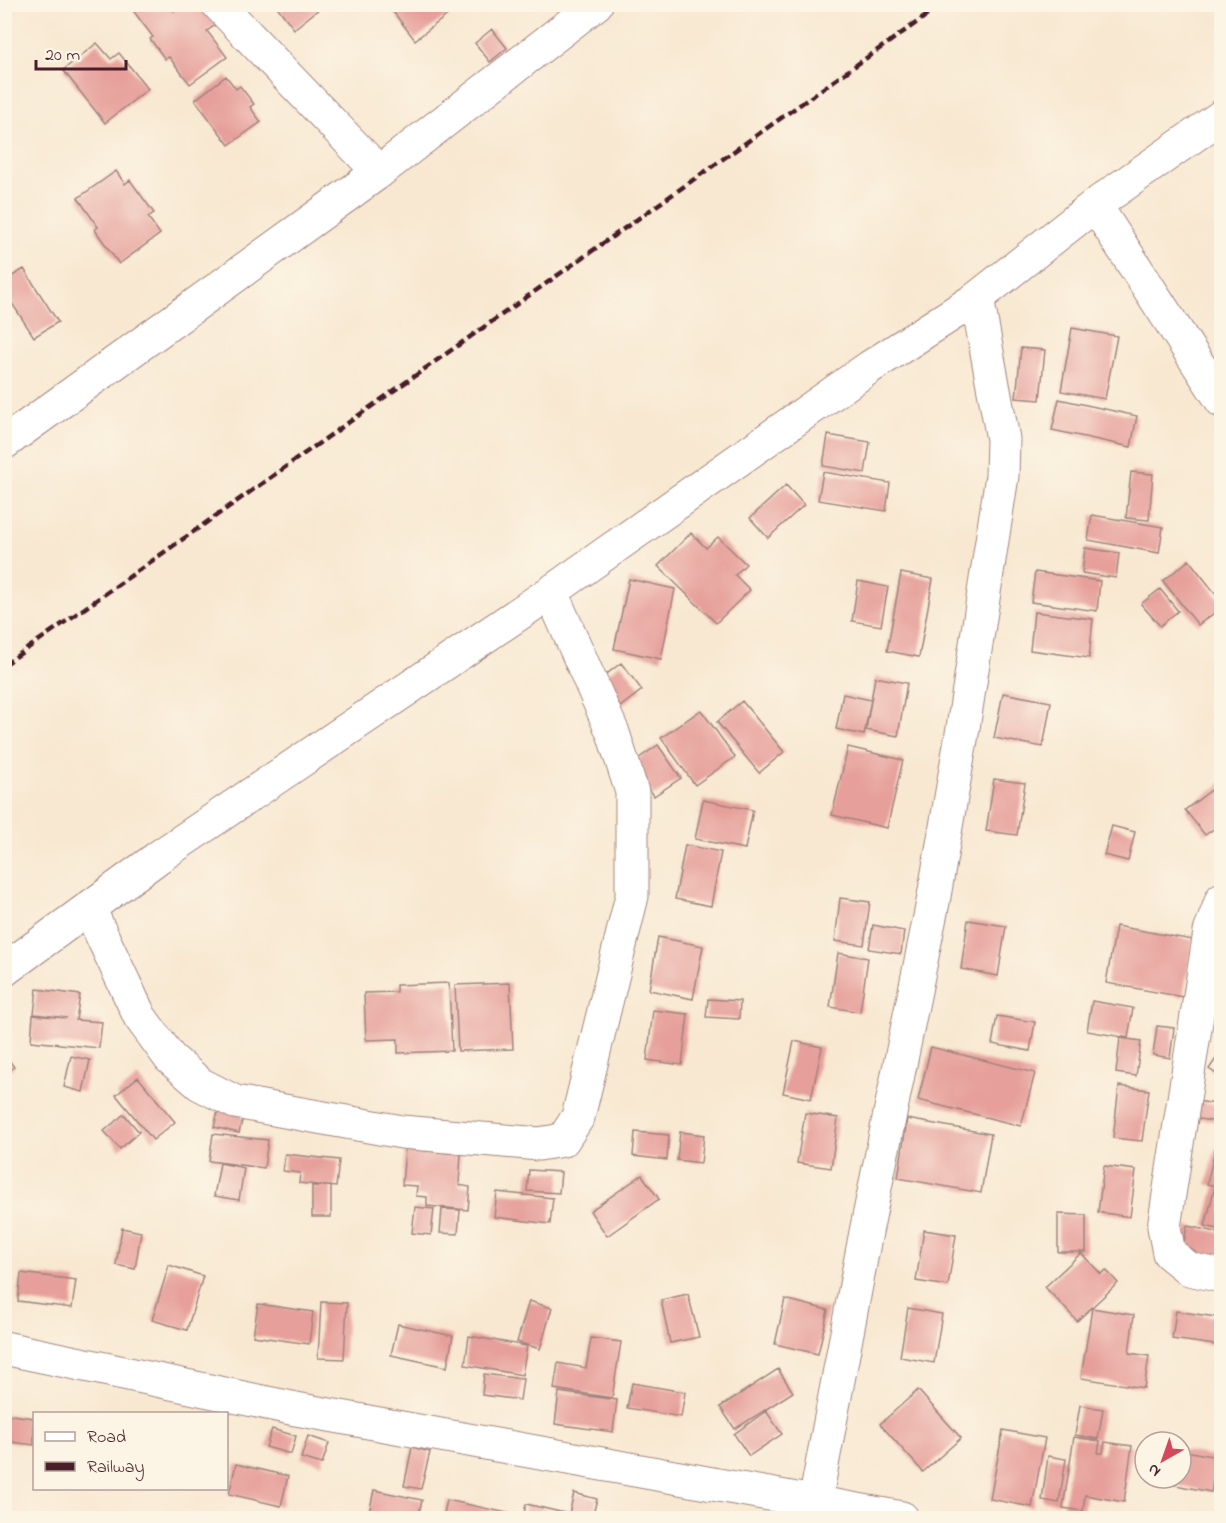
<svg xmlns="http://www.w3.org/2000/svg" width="1226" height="1523" viewBox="0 0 1226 1523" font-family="'Indie Flower',sans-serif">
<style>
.building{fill:#e69f9a}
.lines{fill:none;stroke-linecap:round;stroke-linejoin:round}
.minor-casing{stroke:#a1847e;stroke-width:35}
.minor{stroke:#fff;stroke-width:33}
.rail{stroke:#4a1f2b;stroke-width:4.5;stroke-dasharray:9 4.5;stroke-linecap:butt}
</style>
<rect width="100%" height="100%" fill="#fcf5e5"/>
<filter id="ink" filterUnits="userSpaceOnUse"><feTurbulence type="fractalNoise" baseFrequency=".0167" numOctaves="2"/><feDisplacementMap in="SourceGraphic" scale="12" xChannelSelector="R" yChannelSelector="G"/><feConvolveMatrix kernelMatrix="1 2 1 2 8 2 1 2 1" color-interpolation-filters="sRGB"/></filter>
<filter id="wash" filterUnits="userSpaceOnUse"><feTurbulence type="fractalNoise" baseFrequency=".008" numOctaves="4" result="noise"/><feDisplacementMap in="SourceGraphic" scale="24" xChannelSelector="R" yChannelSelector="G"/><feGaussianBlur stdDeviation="1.35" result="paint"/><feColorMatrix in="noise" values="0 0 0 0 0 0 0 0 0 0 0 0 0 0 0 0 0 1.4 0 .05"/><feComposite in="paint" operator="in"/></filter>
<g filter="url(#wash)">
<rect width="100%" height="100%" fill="#f8e8d1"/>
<g id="blocks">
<path class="building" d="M 138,4 L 170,4 L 174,11 L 183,4 L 204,4 L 218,23 L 207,31 L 227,57 L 190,84 L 169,57 L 165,59 L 150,39 L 153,37 L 132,9 Z
M 275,4 L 325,4 L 294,29 Z
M 387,4 L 444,4 L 450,13 L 415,40 Z
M 492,29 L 507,48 L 490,62 L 475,43 Z
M 97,43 L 111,59 L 119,53 L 148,89 L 105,123 L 63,70 Z
M 226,76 L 236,89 L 240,86 L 254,104 L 250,107 L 261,122 L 229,145 L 195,100 Z
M 116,171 L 125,184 L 130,180 L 154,213 L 148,217 L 160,234 L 119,264 L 95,230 L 98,227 L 78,198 Z
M 24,269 L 58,322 L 34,337 L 4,291 L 4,281 Z
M 1072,328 L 1117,336 L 1105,399 L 1061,391 Z
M 1021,348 L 1045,350 L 1040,400 L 1016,398 Z
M 1059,399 L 1137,416 L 1131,447 L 1052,430 Z
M 828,435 L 870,442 L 865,473 L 823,466 Z
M 823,472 L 890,483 L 886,511 L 818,500 Z
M 1131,472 L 1153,474 L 1149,520 L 1126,518 Z
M 786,485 L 804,505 L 768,538 L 750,518 Z
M 1092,515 L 1163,527 L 1159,553 L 1088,540 Z
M 691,533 L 706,548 L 718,537 L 746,564 L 735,575 L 750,590 L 716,623 L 658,566 Z
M 1085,548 L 1119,553 L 1116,578 L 1082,573 Z
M 1189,560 L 1222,602 L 1222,607 L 1198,625 L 1163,581 Z
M 1035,572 L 1100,581 L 1097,611 L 1031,602 Z
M 901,573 L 933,579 L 919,657 L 887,651 Z
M 629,579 L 675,589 L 661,659 L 614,649 Z
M 858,581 L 888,587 L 881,626 L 852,621 Z
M 1160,589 L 1178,611 L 1160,626 L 1141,604 Z
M 1034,612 L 1093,619 L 1089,658 L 1030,650 Z
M 621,663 L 642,690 L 620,707 L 599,680 Z
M 875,677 L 907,683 L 898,736 L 866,730 Z
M 1003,693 L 1051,702 L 1043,747 L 994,738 Z
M 843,694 L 871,700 L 864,735 L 836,729 Z
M 742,701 L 784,752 L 759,773 L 717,722 Z
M 701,710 L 735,757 L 695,785 L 661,738 Z
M 658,745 L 681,778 L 654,796 L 632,763 Z
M 848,747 L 903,760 L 887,828 L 832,815 Z
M 994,779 L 1025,783 L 1017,835 L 986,831 Z
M 1222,782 L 1222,823 L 1205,835 L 1185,810 Z
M 703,800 L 753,810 L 745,849 L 695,839 Z
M 1112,826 L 1135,832 L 1128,861 L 1104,855 Z
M 685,845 L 721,852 L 711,906 L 675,899 Z
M 840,898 L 870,902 L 864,945 L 835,941 Z
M 968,920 L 1006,926 L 998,976 L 961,969 Z
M 873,925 L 904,931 L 901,954 L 869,949 Z
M 1116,926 L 1193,940 L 1183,997 L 1106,983 Z
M 658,937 L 703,946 L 693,999 L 649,990 Z
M 838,953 L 868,958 L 860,1012 L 830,1007 Z
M 449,983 L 452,1051 L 398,1053 L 398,1039 L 366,1040 L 364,993 L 396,992 L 396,985 Z
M 510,983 L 513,1049 L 458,1051 L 455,985 Z
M 37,989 L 80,995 L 76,1020 L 102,1022 L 99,1048 L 31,1041 L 33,1015 L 67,1018 L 34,1014 Z
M 708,999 L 740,1001 L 739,1019 L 706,1017 Z
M 1092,1001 L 1133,1008 L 1128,1038 L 1087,1031 Z
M 653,1010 L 688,1014 L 682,1065 L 647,1060 Z
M 997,1016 L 1035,1022 L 1030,1051 L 992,1044 Z
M 1157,1026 L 1174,1028 L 1170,1058 L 1153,1055 Z
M 1120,1038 L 1141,1041 L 1136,1076 L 1116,1073 Z
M 794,1041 L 822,1047 L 811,1099 L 783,1093 Z
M 931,1047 L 1035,1073 L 1021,1126 L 918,1100 Z
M 1222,1050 L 1222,1078 L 1209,1069 Z
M 4,1053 L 14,1067 L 4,1074 Z
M 71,1056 L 90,1060 L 83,1092 L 64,1087 Z
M 138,1077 L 175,1122 L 153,1140 L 116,1095 Z
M 1119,1086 L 1149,1090 L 1142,1141 L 1113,1138 Z
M 1197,1101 L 1222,1105 L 1222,1123 L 1194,1118 Z
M 219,1107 L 244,1113 L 239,1133 L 214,1127 Z
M 805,1113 L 838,1118 L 831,1168 L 797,1163 Z
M 124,1114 L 139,1132 L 120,1149 L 104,1131 Z
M 907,1119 L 991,1134 L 981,1193 L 898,1178 Z
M 635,1132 L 669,1135 L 667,1160 L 633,1156 Z
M 680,1132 L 704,1135 L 701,1163 L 677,1160 Z
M 213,1134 L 268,1140 L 264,1168 L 209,1161 Z
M 405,1149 L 461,1154 L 459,1185 L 470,1187 L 468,1210 L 427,1206 L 427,1197 L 416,1196 L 417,1186 L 402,1185 Z
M 1215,1149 L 1222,1151 L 1222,1230 L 1205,1226 L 1215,1186 L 1207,1184 Z
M 285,1154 L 339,1160 L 336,1187 L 299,1183 L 300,1173 L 283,1171 Z
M 220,1163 L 244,1168 L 239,1200 L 214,1196 Z
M 1104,1166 L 1136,1170 L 1130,1217 L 1098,1212 Z
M 529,1170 L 561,1172 L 559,1193 L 527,1191 Z
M 642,1175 L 659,1199 L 607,1236 L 590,1211 Z
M 312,1186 L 331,1186 L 331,1217 L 312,1217 Z
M 497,1192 L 553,1198 L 550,1224 L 494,1217 Z
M 415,1207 L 434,1209 L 431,1235 L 412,1233 Z
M 442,1209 L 460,1210 L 458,1234 L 440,1233 Z
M 1058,1214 L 1086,1215 L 1086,1252 L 1058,1252 Z
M 1187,1226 L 1222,1233 L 1222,1265 L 1181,1257 Z
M 122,1228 L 141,1232 L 135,1269 L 116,1265 Z
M 924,1230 L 956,1235 L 948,1286 L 916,1281 Z
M 1081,1253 L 1101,1274 L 1106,1270 L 1118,1283 L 1077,1321 L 1045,1287 Z
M 169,1265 L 203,1276 L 187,1330 L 152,1320 Z
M 21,1273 L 76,1280 L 72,1308 L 18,1301 Z
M 688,1294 L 699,1337 L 670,1343 L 661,1300 Z
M 785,1299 L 828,1310 L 818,1354 L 775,1344 Z
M 529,1301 L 552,1308 L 540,1349 L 517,1342 Z
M 321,1302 L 347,1303 L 344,1359 L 318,1358 Z
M 258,1304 L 313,1312 L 309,1344 L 253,1336 Z
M 908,1308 L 942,1314 L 934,1363 L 900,1357 Z
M 1092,1308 L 1134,1315 L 1129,1353 L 1149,1356 L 1144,1388 L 1081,1378 Z
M 1176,1311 L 1222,1318 L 1222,1346 L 1172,1339 Z
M 398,1324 L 453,1336 L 447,1367 L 391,1355 Z
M 469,1336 L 527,1346 L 522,1375 L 465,1365 Z
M 591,1338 L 621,1342 L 612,1398 L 554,1389 L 558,1363 L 586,1368 Z
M 778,1369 L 793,1392 L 735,1429 L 720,1407 Z
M 484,1374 L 523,1379 L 520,1400 L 482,1395 Z
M 632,1383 L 685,1392 L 681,1417 L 627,1408 Z
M 918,1390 L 961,1438 L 923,1472 L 880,1424 Z
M 559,1392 L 617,1400 L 613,1432 L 555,1424 Z
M 1080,1405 L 1103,1409 L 1098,1439 L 1075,1435 Z
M 766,1411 L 782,1434 L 749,1456 L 734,1434 Z
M 4,1414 L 34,1418 L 34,1445 L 4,1441 Z
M 272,1429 L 296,1436 L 291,1454 L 266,1447 Z
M 1003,1430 L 1045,1438 L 1032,1507 L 990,1499 Z
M 308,1436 L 329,1443 L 322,1464 L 301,1458 Z
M 1074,1437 L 1100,1441 L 1098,1453 L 1103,1453 L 1105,1442 L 1132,1446 L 1124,1502 L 1085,1495 L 1083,1511 L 1063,1508 Z
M 412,1447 L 430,1452 L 421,1489 L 404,1486 Z
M 1181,1450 L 1217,1457 L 1211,1492 L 1160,1482 L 1160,1478 L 1181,1478 Z
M 1048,1456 L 1066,1459 L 1059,1503 L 1042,1500 Z
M 236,1464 L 288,1476 L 281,1506 L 229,1494 Z
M 374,1490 L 422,1500 L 418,1518 L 368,1518 Z
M 574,1493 L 597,1499 L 592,1518 L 523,1518 L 526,1504 L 569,1514 Z
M 447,1500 L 512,1514 L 511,1518 L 443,1518 Z"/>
</g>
</g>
<g filter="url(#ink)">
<use href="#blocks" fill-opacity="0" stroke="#a1847e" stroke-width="1.5"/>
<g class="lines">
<g class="minor-casing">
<path id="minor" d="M 218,4 L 379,172
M 1095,205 L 1222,401
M 4,443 L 379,172 L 596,4
M 1222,899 L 1210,932 L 1164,1227 L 1169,1253 L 1189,1269 L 1222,1276
M 89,908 L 140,1017 L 170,1058 L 200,1084 L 235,1102 L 402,1132 L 539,1144 L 563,1140 L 578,1117 L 632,896 L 632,792 L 613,733 L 551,592
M 4,970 L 160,856 L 551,592 L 870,367 L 977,298 L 1095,205 L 1222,116
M 4,1348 L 296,1409 L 902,1518
M 812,1518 L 866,1232 L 933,902 L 963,728 L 1002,476 L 1003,439 L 977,298"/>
</g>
<use href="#minor" class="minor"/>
<path class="rail" d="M 4,665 L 943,4"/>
</g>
</g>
<rect width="1226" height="1523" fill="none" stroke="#fcf5e5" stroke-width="24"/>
<rect x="33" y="1412" width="195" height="78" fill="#fcf5e5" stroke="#b59f9b" stroke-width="1.5"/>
<rect x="45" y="1432" width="30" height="9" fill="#ffffff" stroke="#b59f9b" stroke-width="1.5"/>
<text x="87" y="1442" font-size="18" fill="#4a1f2b">Road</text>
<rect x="45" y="1462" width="30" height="9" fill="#4a1f2b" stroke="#b59f9b" stroke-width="1.5"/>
<text x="87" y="1472" font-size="18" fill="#4a1f2b">Railway</text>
<g transform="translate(1163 1460) rotate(220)"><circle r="28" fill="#fcf5e5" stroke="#b59f9b" stroke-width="1.5"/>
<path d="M0-4.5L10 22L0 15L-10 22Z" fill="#d1495b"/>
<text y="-9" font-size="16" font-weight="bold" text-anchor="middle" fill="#4a1f2b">N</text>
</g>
<path d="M36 60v9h90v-9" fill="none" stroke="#4a1f2b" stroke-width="3"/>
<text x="45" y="60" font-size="18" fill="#4a1f2b" stroke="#fcf5e5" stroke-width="4.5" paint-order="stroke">20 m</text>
</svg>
